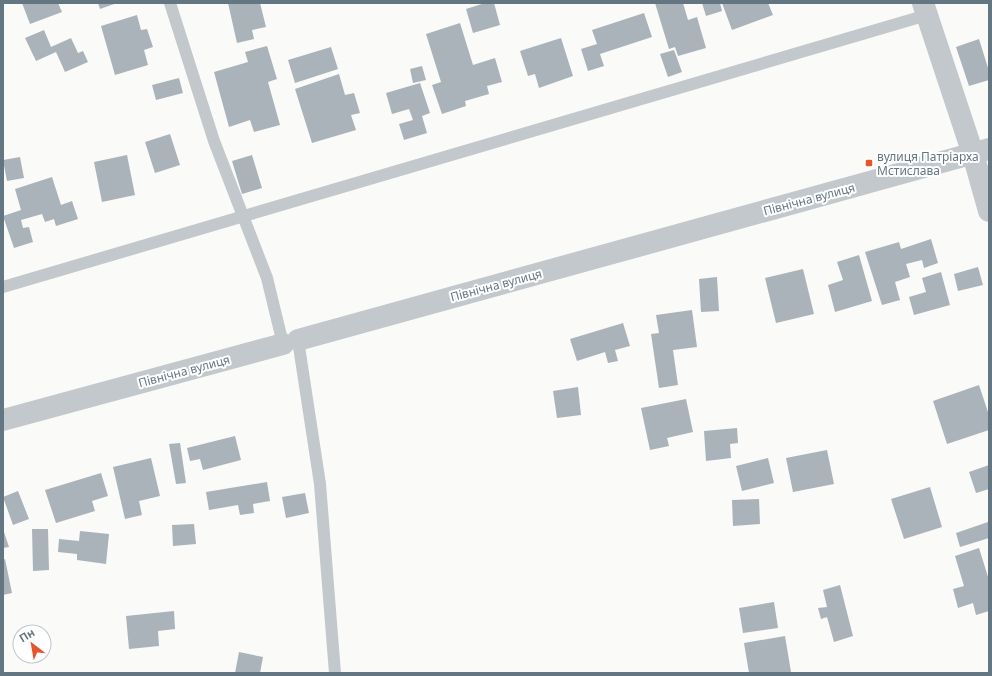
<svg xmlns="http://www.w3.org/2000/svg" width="992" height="676" viewBox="0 0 992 676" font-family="'Noto Sans',sans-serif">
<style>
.building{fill:#aab3b9}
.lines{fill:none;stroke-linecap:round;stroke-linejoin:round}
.service{stroke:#c3c8cc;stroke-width:12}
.minor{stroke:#c3c8cc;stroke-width:22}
.tertiary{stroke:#c3c8cc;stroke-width:22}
.poi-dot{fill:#e4572e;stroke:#fff;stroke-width:1.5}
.labels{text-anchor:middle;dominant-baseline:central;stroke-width:4;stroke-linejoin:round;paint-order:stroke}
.poi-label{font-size:12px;fill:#657683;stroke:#fff;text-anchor:start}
.street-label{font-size:12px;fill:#657683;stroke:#fff}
</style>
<rect width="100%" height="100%" fill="#fafaf8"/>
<path class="building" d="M 22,3 L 58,3 L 62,12 L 30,24 Z
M 98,3 L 117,3 L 100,9 Z
M 228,3 L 260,3 L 266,27 L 252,30 L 254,39 L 237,43 Z
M 485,3 L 494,3 L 500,25 L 473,33 L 466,9 Z
M 655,3 L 683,3 L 688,20 L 697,17 L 706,48 L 678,56 L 675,47 L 669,49 Z
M 702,3 L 720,3 L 722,11 L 706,16 Z
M 722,3 L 768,3 L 773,15 L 732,30 Z
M 644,13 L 652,37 L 600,54 L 604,66 L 588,71 L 581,49 L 597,44 L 592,30 Z
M 137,15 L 141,30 L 147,29 L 153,47 L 144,50 L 148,65 L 115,75 L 101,26 Z
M 460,23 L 473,65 L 495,58 L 502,82 L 487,86 L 489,94 L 465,101 L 466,106 L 442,114 L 432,85 L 441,82 L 426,34 Z
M 44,30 L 51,47 L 71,38 L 78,53 L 83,51 L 88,62 L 65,72 L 56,52 L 36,61 L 25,38 Z
M 561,38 L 573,76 L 539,88 L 535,74 L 528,76 L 520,51 Z
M 979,39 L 989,71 L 989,80 L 969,86 L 956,47 Z
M 267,46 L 277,79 L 268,82 L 280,125 L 254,132 L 250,120 L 229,127 L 214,72 L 248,62 L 245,52 Z
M 331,47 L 338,69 L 295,83 L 288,60 Z
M 674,50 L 682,72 L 668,77 L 660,54 Z
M 422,66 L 426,80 L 413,83 L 410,69 Z
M 339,74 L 345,95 L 354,93 L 360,113 L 351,115 L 356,130 L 312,143 L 295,89 Z
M 179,78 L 183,93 L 156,100 L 152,85 Z
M 420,83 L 430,113 L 422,116 L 427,133 L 404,140 L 399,124 L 413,120 L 409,109 L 392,114 L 386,93 Z
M 170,134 L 180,165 L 155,173 L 145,142 Z
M 127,155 L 135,195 L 102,202 L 94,162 Z
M 252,155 L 262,188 L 242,194 L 232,161 Z
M 20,157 L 24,178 L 7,181 L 3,160 Z
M 52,177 L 61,205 L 72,201 L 78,219 L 56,226 L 54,219 L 45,222 L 42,214 L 21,220 L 23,228 L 29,227 L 33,242 L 14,248 L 3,216 L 21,210 L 15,189 Z
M 931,239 L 938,263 L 924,268 L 922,260 L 906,264 L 910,277 L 895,282 L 900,300 L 882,305 L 865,252 L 899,242 L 901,249 Z
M 859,255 L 872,301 L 835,312 L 828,285 L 843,280 L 837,262 Z
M 978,267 L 983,285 L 958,291 L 954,274 Z
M 803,269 L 814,314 L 776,323 L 765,278 Z
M 941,272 L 950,305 L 914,315 L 909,297 L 926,292 L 922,278 Z
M 717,277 L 719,311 L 701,312 L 699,279 Z
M 692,310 L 697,347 L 673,350 L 678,385 L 659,388 L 651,334 L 659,333 L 656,315 Z
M 623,323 L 630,346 L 615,350 L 618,361 L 608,363 L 605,352 L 577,361 L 570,339 Z
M 979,385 L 989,415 L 989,430 L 947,444 L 933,401 Z
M 578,387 L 581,415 L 557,418 L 553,391 Z
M 686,399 L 693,432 L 667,438 L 669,446 L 650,450 L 641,408 Z
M 737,428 L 738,443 L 730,444 L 731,458 L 706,461 L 704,431 Z
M 235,436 L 241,460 L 203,470 L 200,459 L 190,461 L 187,448 Z
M 180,443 L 186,483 L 176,484 L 169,444 Z
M 827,450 L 834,484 L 793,492 L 786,458 Z
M 151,458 L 160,496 L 139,501 L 142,515 L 125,519 L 113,467 Z
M 768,458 L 774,483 L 742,491 L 736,466 Z
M 989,465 L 989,489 L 976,493 L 969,472 Z
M 101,473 L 108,496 L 92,501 L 95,511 L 56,523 L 45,490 Z
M 267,482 L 270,501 L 253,504 L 254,513 L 240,515 L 238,505 L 209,510 L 206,492 Z
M 930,487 L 942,527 L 904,539 L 891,499 Z
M 18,491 L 29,519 L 13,525 L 3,497 Z
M 305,493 L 309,513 L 286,518 L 282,497 Z
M 759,499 L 760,524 L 733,526 L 732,500 Z
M 988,522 L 989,538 L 960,547 L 956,533 Z
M 194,524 L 196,544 L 173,546 L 172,525 Z
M 3,529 L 9,547 L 3,548 Z
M 32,529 L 48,529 L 49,570 L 33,571 Z
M 80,531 L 109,534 L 106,564 L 77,560 L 77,554 L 58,552 L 59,539 L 79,541 Z
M 979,548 L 989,580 L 989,611 L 976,615 L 973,603 L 958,608 L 953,589 L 964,586 L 955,556 Z
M 5,559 L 12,593 L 3,595 L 3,560 Z
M 840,585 L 853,636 L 834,642 L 827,617 L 821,619 L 818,608 L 827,607 L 823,590 Z
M 774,602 L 778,628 L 743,633 L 739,608 Z
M 174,611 L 175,629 L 158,631 L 159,646 L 129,649 L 126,616 Z
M 785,636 L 791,672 L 749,673 L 744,643 Z
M 239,652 L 263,657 L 260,673 L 235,673 Z"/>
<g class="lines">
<path class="service" d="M 170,3 L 214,141 L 267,278 L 283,344
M 3,287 L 927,15
M 298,340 L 320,484 L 335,673"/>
<path class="minor" d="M 923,3 L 973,154 L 989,211"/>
<path class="tertiary" d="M 298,340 L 989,149
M 3,420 L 283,344"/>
</g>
<rect class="poi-dot" x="865" y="159" width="8" height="8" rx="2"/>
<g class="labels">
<g class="poi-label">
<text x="877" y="156">вулиця Патріарха<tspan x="877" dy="14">Мстислава</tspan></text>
</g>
<g class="street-label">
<text transform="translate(809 199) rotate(-15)">Північна вулиця</text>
<text transform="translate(496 285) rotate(-15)">Північна вулиця</text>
<text transform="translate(184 371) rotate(-15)">Північна вулиця</text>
</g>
</g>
<rect width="992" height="676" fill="none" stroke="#657683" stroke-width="8"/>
<g transform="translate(32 644) rotate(329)"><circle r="19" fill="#ffffff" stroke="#c1c8cd"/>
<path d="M0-3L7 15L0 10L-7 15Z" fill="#e4572e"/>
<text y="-6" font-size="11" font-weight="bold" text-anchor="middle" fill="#657683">Пн</text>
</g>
</svg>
